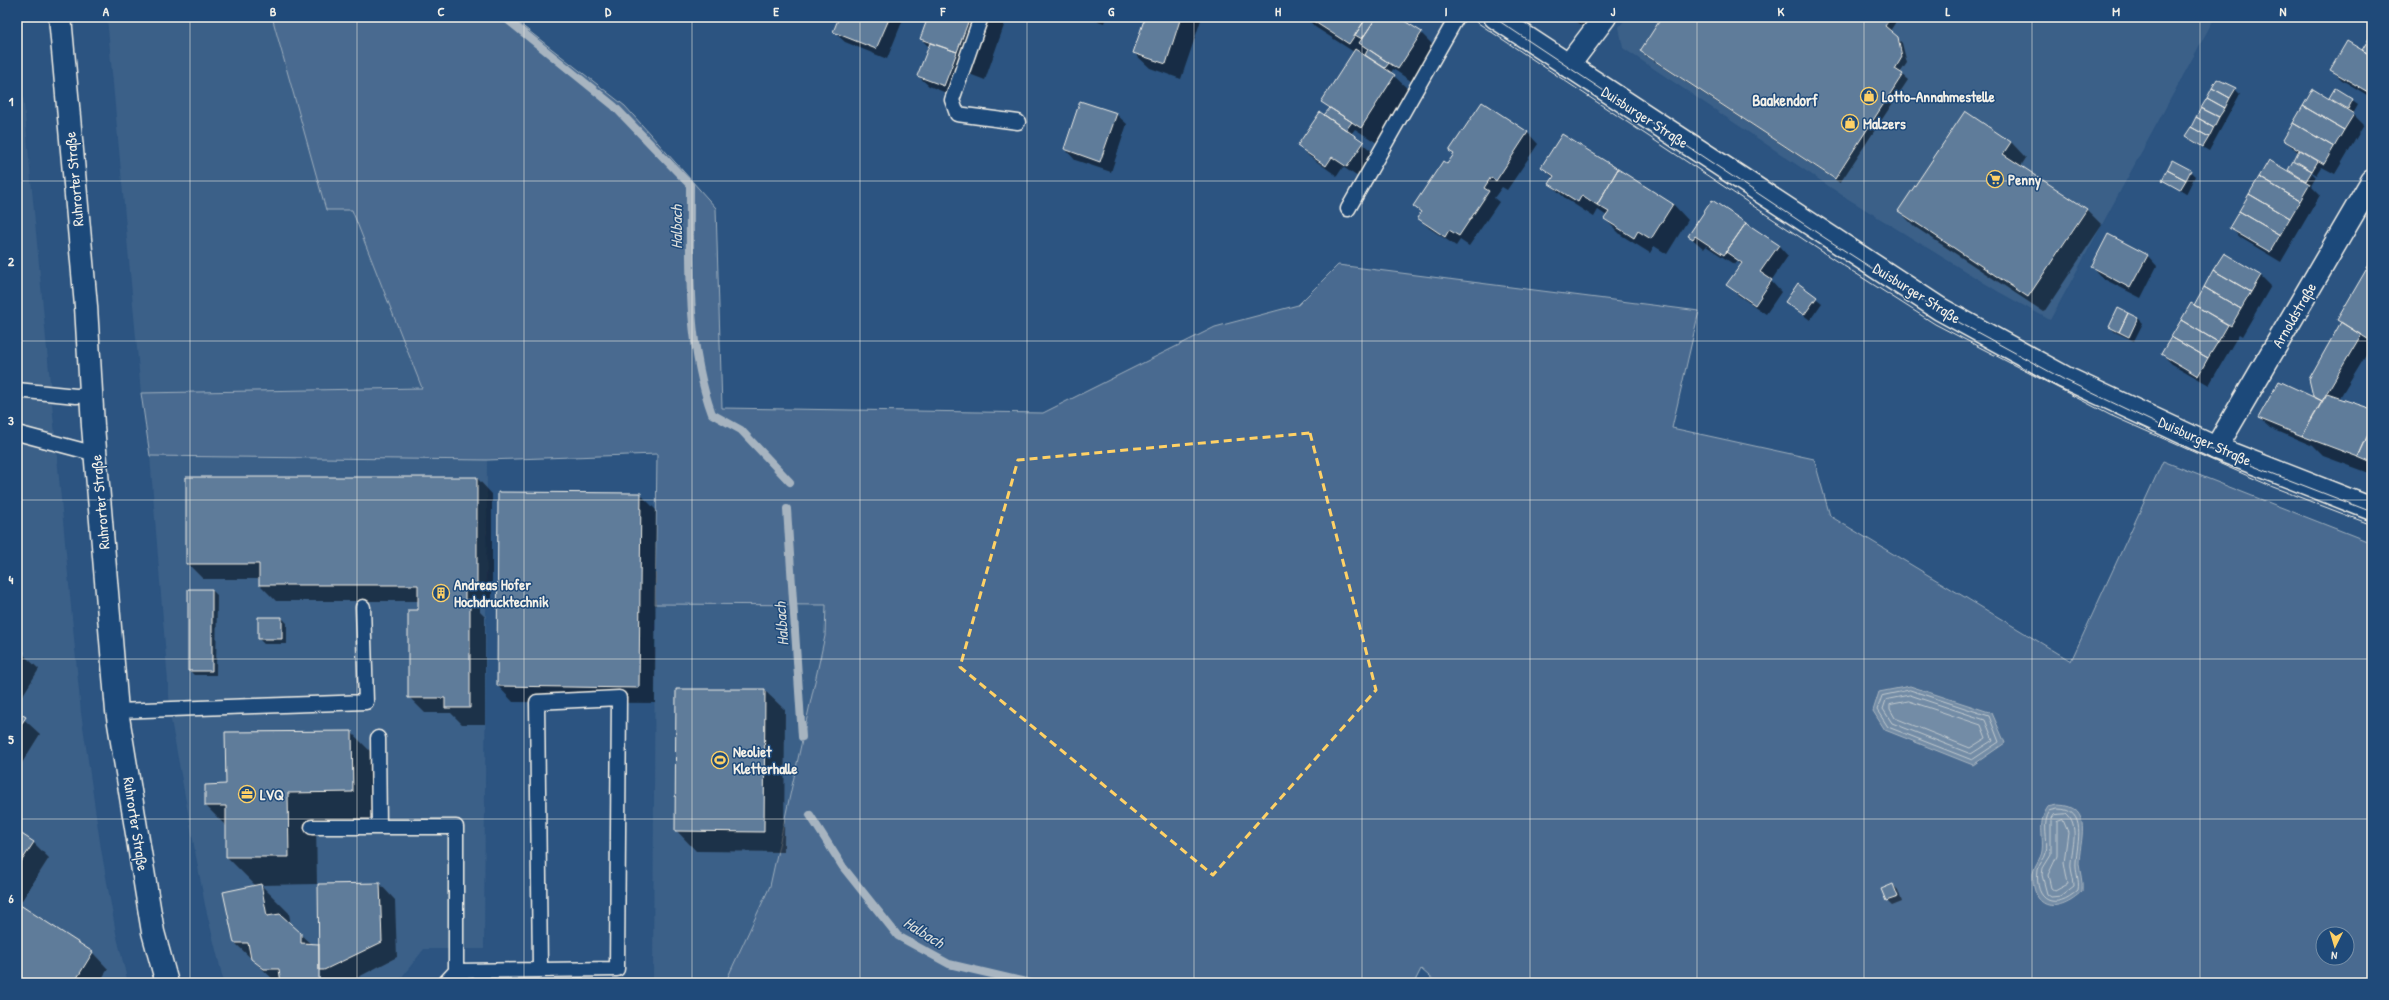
<svg xmlns="http://www.w3.org/2000/svg" width="2389" height="1000" viewBox="0 0 2389 1000" font-family="'Patrick Hand',sans-serif">
<style>
.built{fill:#3b6088}
.green{fill:#496b90;stroke:#9eaebc;fill-rule:evenodd}
.water{fill:#738ca6;stroke:#a7b4c0}
.shadow{fill:#0007}
.lines{fill:none;stroke-linecap:round;stroke-linejoin:round}
.shore{stroke:#c0c9ce;stroke-width:1}
.stream{stroke:#a7b4c0;stroke-width:8}
.building{fill:#5e7b9a;stroke:#f4f1e8}
.lane-casing{stroke:#f4f1e8;stroke-width:17}
.street-casing{stroke:#f4f1e8;stroke-width:25}
.secondary-casing{stroke:#f4f1e8;stroke-width:25}
.lane{stroke:#1f4a7a;stroke-width:14}
.street{stroke:#1f4a7a;stroke-width:22}
.secondary{stroke:#1f4a7a;stroke-width:22}
.tram{stroke:#f4f1e8;stroke-width:1}
.marked{fill:none;stroke:#ffd166;stroke-width:3;stroke-dasharray:8 5;stroke-linejoin:round}
.grid{fill:none;stroke:#f4f1e8;stroke-width:1;stroke-opacity:0.55}
.labels{text-anchor:middle;dominant-baseline:central;stroke-width:3;stroke-linejoin:round;paint-order:stroke}
.poi-label{font-size:15px;font-weight:bold;fill:#f4f1e8;stroke:#1f4a7a;text-anchor:start}
.street-label{font-size:15px;fill:#f4f1e8;stroke:#1f4a7a}
.neighbourhood-label{font-size:16px;font-weight:bold;fill:#f4f1e8;stroke:#1f4a7a}
.water-label{font-size:16px;font-style:italic;fill:#dadddb;stroke:#1f4a7a}
.neatline{fill:none;stroke:#f4f1e8;stroke-width:1.5}
.grid-label{font-size:13px;text-anchor:middle;font-weight:bold;fill:#f4f1e8}
</style>
<rect width="100%" height="100%" fill="#2c5481"/>
<filter id="ink" filterUnits="userSpaceOnUse"><feTurbulence type="fractalNoise" baseFrequency=".025" numOctaves="2"/><feDisplacementMap in="SourceGraphic" scale="8" xChannelSelector="R" yChannelSelector="G"/><feConvolveMatrix kernelMatrix="1 2 1 2 8 2 1 2 1" color-interpolation-filters="sRGB"/></filter>
<g filter="url(#ink)">
<path class="built" d="M 107,17 L 272,17 L 326,210 L 352,210 L 422,388 L 141,393 Z
M 1627,17 L 2215,17 L 2050,320 L 1999,292 L 1845,197 L 1623,48 L 1619,27 Z
M 17,30 L 81,713 L 101,849 L 116,933 L 128,983 L 17,983 Z
M 150,456 L 487,460 L 484,949 L 424,949 L 397,983 L 224,983 L 205,905 L 171,720 Z
M 655,604 L 827,605 L 825,636 L 770,886 L 725,983 L 653,983 Z"/>
<path class="green" d="M 272,17 L 511,17 L 625,106 L 716,208 L 722,408 L 1043,413 L 1215,327 L 1298,305 L 1338,265 L 1699,311 L 1672,428 L 1814,459 L 1830,516 L 2071,661 L 2163,461 L 2372,543 L 2372,983 L 1437,983 L 1421,969 L 1414,983 L 725,983 L 770,886 L 825,636 L 826,605 L 655,604 L 657,454 L 487,460 L 150,456 L 141,393 L 422,388 L 352,210 L 326,210 ZM 2323,934 L 2347,934 L 2347,958 L 2323,958 Z"/>
<path class="water" d="M 1910,686 L 1992,713 L 2005,743 L 1973,765 L 1885,730 L 1873,711 L 1879,692 Z
M 2058,805 C 2095,806 2079,842 2079,864 C 2080,873 2083,881 2082,891 C 2059,913 2032,912 2033,874 C 2034,865 2041,859 2042,851 C 2044,834 2037,823 2048,807 Z"/>
<path class="shadow" d="M 840,17 L 904,17 L 887,59 L 845,42 L 834,32 Z
M 923,17 L 1007,17 L 985,80 L 964,72 L 954,96 L 929,86 L 918,76 L 929,47 L 921,39 L 928,21 Z
M 1087,17 L 1106,17 L 1104,23 Z
M 1146,17 L 1202,17 L 1181,79 L 1150,68 L 1134,53 Z
M 1306,17 L 1396,17 L 1421,33 L 1437,49 L 1414,83 L 1393,69 L 1391,73 L 1410,91 L 1377,143 L 1355,129 L 1351,134 L 1374,153 L 1358,177 L 1343,167 L 1337,176 L 1309,156 L 1299,146 L 1329,120 L 1330,109 L 1323,102 L 1354,52 L 1315,27 Z
M 1569,17 L 1604,17 L 1593,32 Z
M 1663,17 L 1899,17 L 1890,31 L 1902,43 L 1907,63 L 1900,73 L 1908,80 L 1840,183 L 1646,56 L 1641,51 Z
M 2372,36 L 2372,98 L 2342,80 L 2332,70 L 2363,51 Z
M 2235,89 L 2240,94 L 2209,151 L 2192,141 L 2187,136 Z
M 2336,89 L 2358,105 L 2353,114 L 2364,125 L 2335,174 L 2322,167 L 2317,175 L 2310,171 L 2316,177 L 2311,186 L 2320,195 L 2281,262 L 2241,238 L 2230,228 L 2292,174 L 2289,170 L 2300,165 L 2295,160 L 2299,153 L 2284,140 L 2337,104 L 2331,98 Z
M 1483,103 L 1528,133 L 1538,144 L 1507,190 L 1502,187 L 1494,198 L 1499,202 L 1469,246 L 1460,240 L 1456,246 L 1429,228 L 1418,218 L 1421,213 L 1414,206 L 1447,165 L 1454,155 L 1450,151 Z
M 1116,114 L 1127,124 L 1111,172 L 1075,160 L 1065,149 Z
M 2011,142 L 2026,158 L 2021,166 L 2086,209 L 2102,225 L 2044,312 L 1915,227 L 1899,211 Z
M 1542,167 L 1673,204 L 1688,220 L 1667,254 L 1654,246 L 1650,253 L 1621,235 L 1605,219 L 1607,216 L 1598,210 L 1594,217 L 1566,199 L 1550,184 L 1554,178 Z
M 2190,171 L 2195,176 L 2186,194 L 2163,179 Z
M 1713,202 L 1778,245 L 1788,256 L 1771,281 L 1781,292 L 1766,314 L 1738,295 L 1728,285 L 1742,265 L 1737,261 L 1735,265 L 1706,246 L 1704,249 L 1689,236 Z
M 2147,255 L 2157,266 L 2141,298 L 2102,278 L 2092,267 Z
M 2367,271 L 2372,274 L 2372,347 L 2371,346 L 2339,399 L 2372,410 L 2372,474 L 2323,456 L 2313,446 L 2270,428 L 2259,418 L 2314,398 L 2310,379 L 2341,323 L 2338,320 Z
M 2260,275 L 2271,286 L 2242,336 L 2239,334 L 2209,385 L 2172,364 L 2162,354 L 2194,306 Z
M 1798,284 L 1822,303 L 1810,320 L 1786,302 Z
M 2138,318 L 2143,323 L 2134,341 L 2115,332 L 2110,327 Z
M 477,478 L 492,494 L 492,600 L 480,599 L 480,612 L 485,617 L 485,724 L 462,724 L 451,713 L 425,713 L 409,697 L 419,601 L 276,601 L 260,585 L 260,579 L 203,579 L 187,563 Z
M 499,493 L 640,494 L 656,510 L 655,703 L 513,702 L 498,686 Z
M 212,590 L 217,595 L 216,675 L 194,675 L 189,670 Z
M 259,618 L 282,618 L 287,623 L 287,644 L 264,644 L 259,639 Z
M 17,649 L 39,669 L 23,695 L 17,692 Z
M 764,690 L 785,710 L 784,852 L 696,851 L 676,830 Z
M 17,713 L 40,734 L 17,771 Z
M 351,732 L 379,760 L 380,820 L 316,821 L 317,884 L 261,885 L 289,913 L 291,926 L 312,945 L 318,945 L 380,884 L 395,900 L 397,957 L 347,983 L 320,983 L 320,961 L 318,959 L 318,983 L 277,983 L 235,943 L 256,886 L 227,857 L 227,827 L 206,806 L 227,785 Z
M 17,832 L 33,842 L 49,858 L 19,905 L 93,953 L 108,969 L 99,983 L 17,983 Z
M 1893,885 L 1898,890 L 1902,902 L 1892,906 L 1887,901 Z"/>
<g class="lines">
<path class="shore" d="M 1910,690 L 1989,716 L 1999,742 L 1972,760 L 1888,727 L 1877,710 L 1882,696 Z
M 1910,695 L 1985,720 L 1993,740 L 1971,754 L 1892,723 L 1883,709 L 1886,700 Z
M 1909,701 L 1981,725 L 1986,738 L 1970,748 L 1895,718 L 1890,709 L 1890,705 Z
M 2058,809 C 2088,809 2077,843 2076,862 C 2075,872 2080,880 2078,890 C 2055,911 2034,902 2038,870 C 2039,863 2045,859 2046,853 C 2049,839 2041,823 2050,811 Z
M 2066,814 C 2080,825 2072,848 2071,862 C 2070,870 2074,878 2074,886 L 2061,896 L 2051,897 L 2047,894 L 2042,875 L 2043,868 L 2051,855 L 2051,820 L 2054,815 Z
M 2063,820 L 2068,832 L 2064,862 L 2068,884 L 2055,891 L 2051,888 L 2048,875 L 2057,856 L 2057,822 Z"/>
<path class="stream" d="M 504,17 L 614,106 L 690,185 C 690,261 686,342 712,414 L 741,430 L 790,482
M 787,509 L 802,737
M 810,815 L 843,867 L 898,936 L 949,964 L 1030,983"/>
</g>
<path class="building" d="M 839,17 L 890,17 L 876,49 L 833,32 Z
M 928,17 L 970,17 L 957,52 L 920,39 Z
M 1145,17 L 1181,17 L 1166,64 L 1133,53 Z
M 1307,17 L 1367,17 L 1349,44 Z
M 1367,17 L 1375,19 L 1362,39 L 1355,35 Z
M 1377,17 L 1398,17 L 1422,32 L 1398,69 L 1359,43 Z
M 1662,17 L 1891,17 L 1885,26 L 1898,37 L 1902,57 L 1895,69 L 1903,74 L 1835,179 L 1640,51 Z
M 2371,35 L 2372,35 L 2372,56 L 2362,50 Z
M 2347,41 L 2372,56 L 2372,85 L 2368,92 L 2330,70 Z
M 930,43 L 957,52 L 944,86 L 917,76 Z
M 1355,49 L 1395,75 L 1361,128 L 1321,102 Z
M 1368,49 L 1389,63 L 1385,68 L 1365,55 Z
M 2217,79 L 2236,88 L 2230,98 L 2212,88 Z
M 2212,88 L 2230,98 L 2225,108 L 2207,98 Z
M 2335,88 L 2353,99 L 2348,109 L 2329,98 Z
M 2313,89 L 2354,114 L 2344,130 L 2303,106 Z
M 2207,98 L 2225,108 L 2219,117 L 2201,108 Z
M 1080,101 L 1117,113 L 1100,162 L 1064,149 Z
M 1482,102 L 1528,132 L 1496,181 L 1491,177 L 1484,188 L 1489,191 L 1459,236 L 1449,230 L 1445,237 L 1417,218 L 1421,212 L 1413,206 L 1443,161 L 1447,164 L 1454,154 L 1449,151 Z
M 2303,106 L 2344,130 L 2334,147 L 2293,123 Z
M 1330,108 L 1352,122 L 1346,130 L 1324,115 Z
M 2201,108 L 2219,117 L 2214,127 L 2196,117 Z
M 1965,111 L 2011,142 L 2003,154 L 2087,209 L 2028,297 L 1898,211 Z
M 1320,112 L 1364,142 L 1347,167 L 1332,157 L 1326,166 L 1297,146 Z
M 2196,117 L 2214,127 L 2209,137 L 2191,127 Z
M 2293,123 L 2334,147 L 2324,164 L 2283,140 Z
M 2191,127 L 2209,137 L 2203,147 L 2185,136 Z
M 1562,134 L 1618,169 L 1597,205 L 1582,195 L 1578,202 L 1549,184 L 1554,176 L 1541,167 Z
M 2299,150 L 2318,161 L 2312,171 L 2294,160 Z
M 2172,160 L 2191,170 L 2186,180 L 2167,170 Z
M 2269,160 L 2310,184 L 2300,201 L 2259,177 Z
M 2293,161 L 2312,171 L 2306,181 L 2288,170 Z
M 1618,169 L 1673,204 L 1651,239 L 1638,231 L 1634,238 L 1604,219 L 1609,212 L 1597,205 Z
M 2167,170 L 2186,180 L 2180,190 L 2162,180 Z
M 2259,177 L 2300,201 L 2290,218 L 2249,194 Z
M 2249,194 L 2290,218 L 2280,235 L 2239,211 Z
M 1712,200 L 1746,223 L 1724,255 L 1695,236 L 1693,239 L 1688,236 Z
M 2239,211 L 2280,235 L 2270,252 L 2229,228 Z
M 1746,223 L 1779,245 L 1760,272 L 1772,280 L 1755,305 L 1726,285 L 1742,263 L 1726,252 Z
M 2108,234 L 2148,255 L 2130,288 L 2091,267 Z
M 2224,253 L 2261,275 L 2251,292 L 2213,270 Z
M 2372,258 L 2372,272 L 2366,268 Z
M 2213,270 L 2251,292 L 2241,309 L 2204,287 Z
M 2366,270 L 2372,273 L 2371,341 L 2337,320 Z
M 1798,283 L 1817,297 L 1804,315 L 1785,302 Z
M 2204,287 L 2241,309 L 2231,326 L 2194,305 Z
M 2191,303 L 2228,325 L 2218,342 L 2181,320 Z
M 2118,308 L 2128,313 L 2119,332 L 2109,327 Z
M 2128,313 L 2138,318 L 2129,337 L 2119,332 Z
M 2181,320 L 2218,342 L 2208,358 L 2171,337 Z
M 2341,322 L 2361,335 L 2322,401 L 2313,396 L 2309,379 Z
M 2171,337 L 2208,358 L 2198,376 L 2161,354 Z
M 2279,381 L 2322,401 L 2302,436 L 2258,418 Z
M 2327,394 L 2372,409 L 2372,426 L 2358,457 L 2302,436 Z
M 2372,426 L 2372,463 L 2358,457 Z
M 186,477 L 477,477 L 477,584 L 465,584 L 465,600 L 470,600 L 470,708 L 445,708 L 445,698 L 408,698 L 408,610 L 418,610 L 418,585 L 259,585 L 259,564 L 186,564 Z
M 498,492 L 641,493 L 639,688 L 497,686 Z
M 188,589 L 212,589 L 212,671 L 188,671 Z
M 258,617 L 282,617 L 282,639 L 258,639 Z
M 17,648 L 24,652 L 17,664 Z
M 676,689 L 765,689 L 764,832 L 675,831 Z
M 17,712 L 26,717 L 17,731 Z
M 352,731 L 353,792 L 288,793 L 289,857 L 226,857 L 226,806 L 205,806 L 205,785 L 226,784 L 225,732 Z
M 17,831 L 34,842 L 17,868 Z
M 380,883 L 382,942 L 324,970 L 319,970 L 318,884 Z
M 261,884 L 267,916 L 280,914 L 301,933 L 301,943 L 319,944 L 319,983 L 281,983 L 279,969 L 264,969 L 251,959 L 248,943 L 234,943 L 223,892 Z
M 1893,884 L 1898,897 L 1886,901 L 1881,889 Z
M 17,903 L 93,952 L 74,983 L 17,983 Z"/>
<g class="lines">
<g class="lane-casing">
<path id="lane" d="M 981,17 L 952,100 L 957,114 L 1018,122
M 1348,209 L 1457,17
M 17,390 L 76,396 L 91,395
M 17,433 L 96,454
M 117,711 L 366,702 L 363,607
M 378,738 L 379,827
M 312,827 L 456,827 L 456,971
M 445,983 L 456,971 L 617,969 L 619,698 L 537,702 L 540,969"/>
</g>
<g class="street-casing">
<path id="street" d="M 1568,66 L 1605,17
M 2216,448 L 2372,181"/>
</g>
<g class="secondary-casing">
<path id="secondary" d="M 60,17 L 86,306 L 93,426 L 117,711 L 153,932 L 167,983
M 1495,17 L 1940,309 L 2064,377 L 2216,448 L 2372,509"/>
</g>
<use href="#lane" class="lane"/>
<use href="#street" class="street"/>
<use href="#secondary" class="secondary"/>
<path class="tram" d="M 1469,17 L 1830,257 L 1935,324 L 2110,415 L 2273,487 L 2372,525
M 1493,17 L 1825,238 L 1940,312 L 2063,379 L 2212,450 L 2372,512"/>
</g>
</g>
<path class="marked" d="M 1310,433 L 1376,690 L 1213,875 L 960,667 L 1018,460 Z"/>
<path class="grid" d="M 190,17 L 190,983M 357,17 L 357,983M 524,17 L 524,983M 692,17 L 692,983M 860,17 L 860,983M 1027,17 L 1027,983M 1194,17 L 1194,983M 1362,17 L 1362,983M 1530,17 L 1530,983M 1697,17 L 1697,983M 1864,17 L 1864,983M 2032,17 L 2032,983M 2200,17 L 2200,983M 17,181 L 2372,181M 17,341 L 2372,341M 17,500 L 2372,500M 17,659 L 2372,659M 17,819 L 2372,819"/>
<defs>
<g id="shop-ring" transform="scale(0.9)"><circle r="9.5" fill="#1f4a7a" stroke="#ffd166" stroke-width="1.5"/><path d="M-5-2.5h2.3a2.7 3.5 0 0 1 5.4 0H5L5.5 6h-11ZM-1.5-2.5h3a1.5 2.3 0 0 0-3 0Z" fill="#ffd166"/></g>
<g id="supermarket-ring" transform="scale(0.9)"><circle r="9.5" fill="#1f4a7a" stroke="#ffd166" stroke-width="1.5"/><path d="M-6-5.5h2.5l.6 2H6L4.5 2H-2.5L-4.4-4H-6ZM-1.5 3.2a1.3 1.3 0 1 0 .1 0ZM3 3.2a1.3 1.3 0 1 0 .1 0Z" fill="#ffd166"/></g>
<g id="building-ring" transform="scale(0.9)"><circle r="9.5" fill="#1f4a7a" stroke="#ffd166" stroke-width="1.5"/><path d="M-4-6H4V6H1V3H-1V6H-4ZM-2.5-4.3h1.7v1.8h-1.7ZM.8-4.3h1.7v1.8H.8ZM-2.5-1h1.7V.8h-1.7ZM.8-1h1.7V.8H.8Z" fill="#ffd166"/></g>
<g id="stadium-ring" transform="scale(0.9)"><circle r="9.5" fill="#1f4a7a" stroke="#ffd166" stroke-width="1.5"/><path d="M0-5a6.5 5 0 1 0 0 10a6.5 5 0 1 0 0-10ZM-3.5-1.8h7v3.6h-7Z" fill="#ffd166"/></g>
<g id="office-ring" transform="scale(0.9)"><circle r="9.5" fill="#1f4a7a" stroke="#ffd166" stroke-width="1.5"/><path d="M-6-3h4V-5.5h4V-3h4V5H-6ZM-1-4.5V-3h2v-1.5ZM-6 0V1H6V0Z" fill="#ffd166"/></g>
</defs>
<g fill-rule="evenodd">
<use href="#shop-ring" x="1869" y="96"/>
<use href="#shop-ring" x="1850" y="123"/>
<use href="#supermarket-ring" x="1995" y="179"/>
<use href="#building-ring" x="441" y="593"/>
<use href="#stadium-ring" x="720" y="760"/>
<use href="#office-ring" x="247" y="794"/>
</g>
<g class="labels">
<g class="poi-label">
<text x="1882" y="96">Lotto-Annahmestelle</text>
<text x="1863" y="123">Malzers</text>
<text x="2008" y="179">Penny</text>
<text x="454" y="584">Andreas Hofer<tspan x="454" dy="17">Hochdrucktechnik</tspan></text>
<text x="733" y="751">Neoliet<tspan x="733" dy="17">Kletterhalle</tspan></text>
<text x="260" y="794">LVQ</text>
</g>
<g class="street-label">
<text transform="translate(1645 117) rotate(33)">Duisburger Straße</text>
<text transform="translate(74 179) rotate(-95)">Ruhrorter Straße</text>
<text transform="translate(1917 293) rotate(32)">Duisburger Straße</text>
<text transform="translate(2294 315) rotate(-60)">Arnoldstraße</text>
<text transform="translate(2205 441) rotate(24)">Duisburger Straße</text>
<text transform="translate(100 502) rotate(-95)">Ruhrorter Straße</text>
<text transform="translate(136 824) rotate(81)">Ruhrorter Straße</text>
</g>
<g class="neighbourhood-label">
<text x="1785" y="100">Baakendorf</text>
</g>
<g class="water-label">
<text transform="translate(676 227) rotate(-90)">Halbach</text>
<text transform="translate(781 624) rotate(-94)">Halbach</text>
<text transform="translate(924 932) rotate(32)">Halbach</text>
</g>
</g>
<rect width="2389" height="1000" fill="none" stroke="#1f4a7a" stroke-width="44"/>
<g transform="translate(2335 946) rotate(185)"><circle r="19" fill="#1f4a7a" stroke="#748da6"/>
<path d="M0-3L7 15L0 10L-7 15Z" fill="#ffd166"/>
<text y="-6" font-size="11" font-weight="bold" text-anchor="middle" fill="#f4f1e8">N</text>
</g>
<rect x="22" y="22" width="2345" height="956" class="neatline"/>
<g class="grid-label">
<text x="106" y="16">A</text>
<text x="273" y="16">B</text>
<text x="441" y="16">C</text>
<text x="608" y="16">D</text>
<text x="776" y="16">E</text>
<text x="943" y="16">F</text>
<text x="1111" y="16">G</text>
<text x="1278" y="16">H</text>
<text x="1446" y="16">I</text>
<text x="1613" y="16">J</text>
<text x="1781" y="16">K</text>
<text x="1948" y="16">L</text>
<text x="2116" y="16">M</text>
<text x="2283" y="16">N</text>
<text x="11" y="106">1</text>
<text x="11" y="266">2</text>
<text x="11" y="425">3</text>
<text x="11" y="584">4</text>
<text x="11" y="744">5</text>
<text x="11" y="903">6</text>
</g>
</svg>
